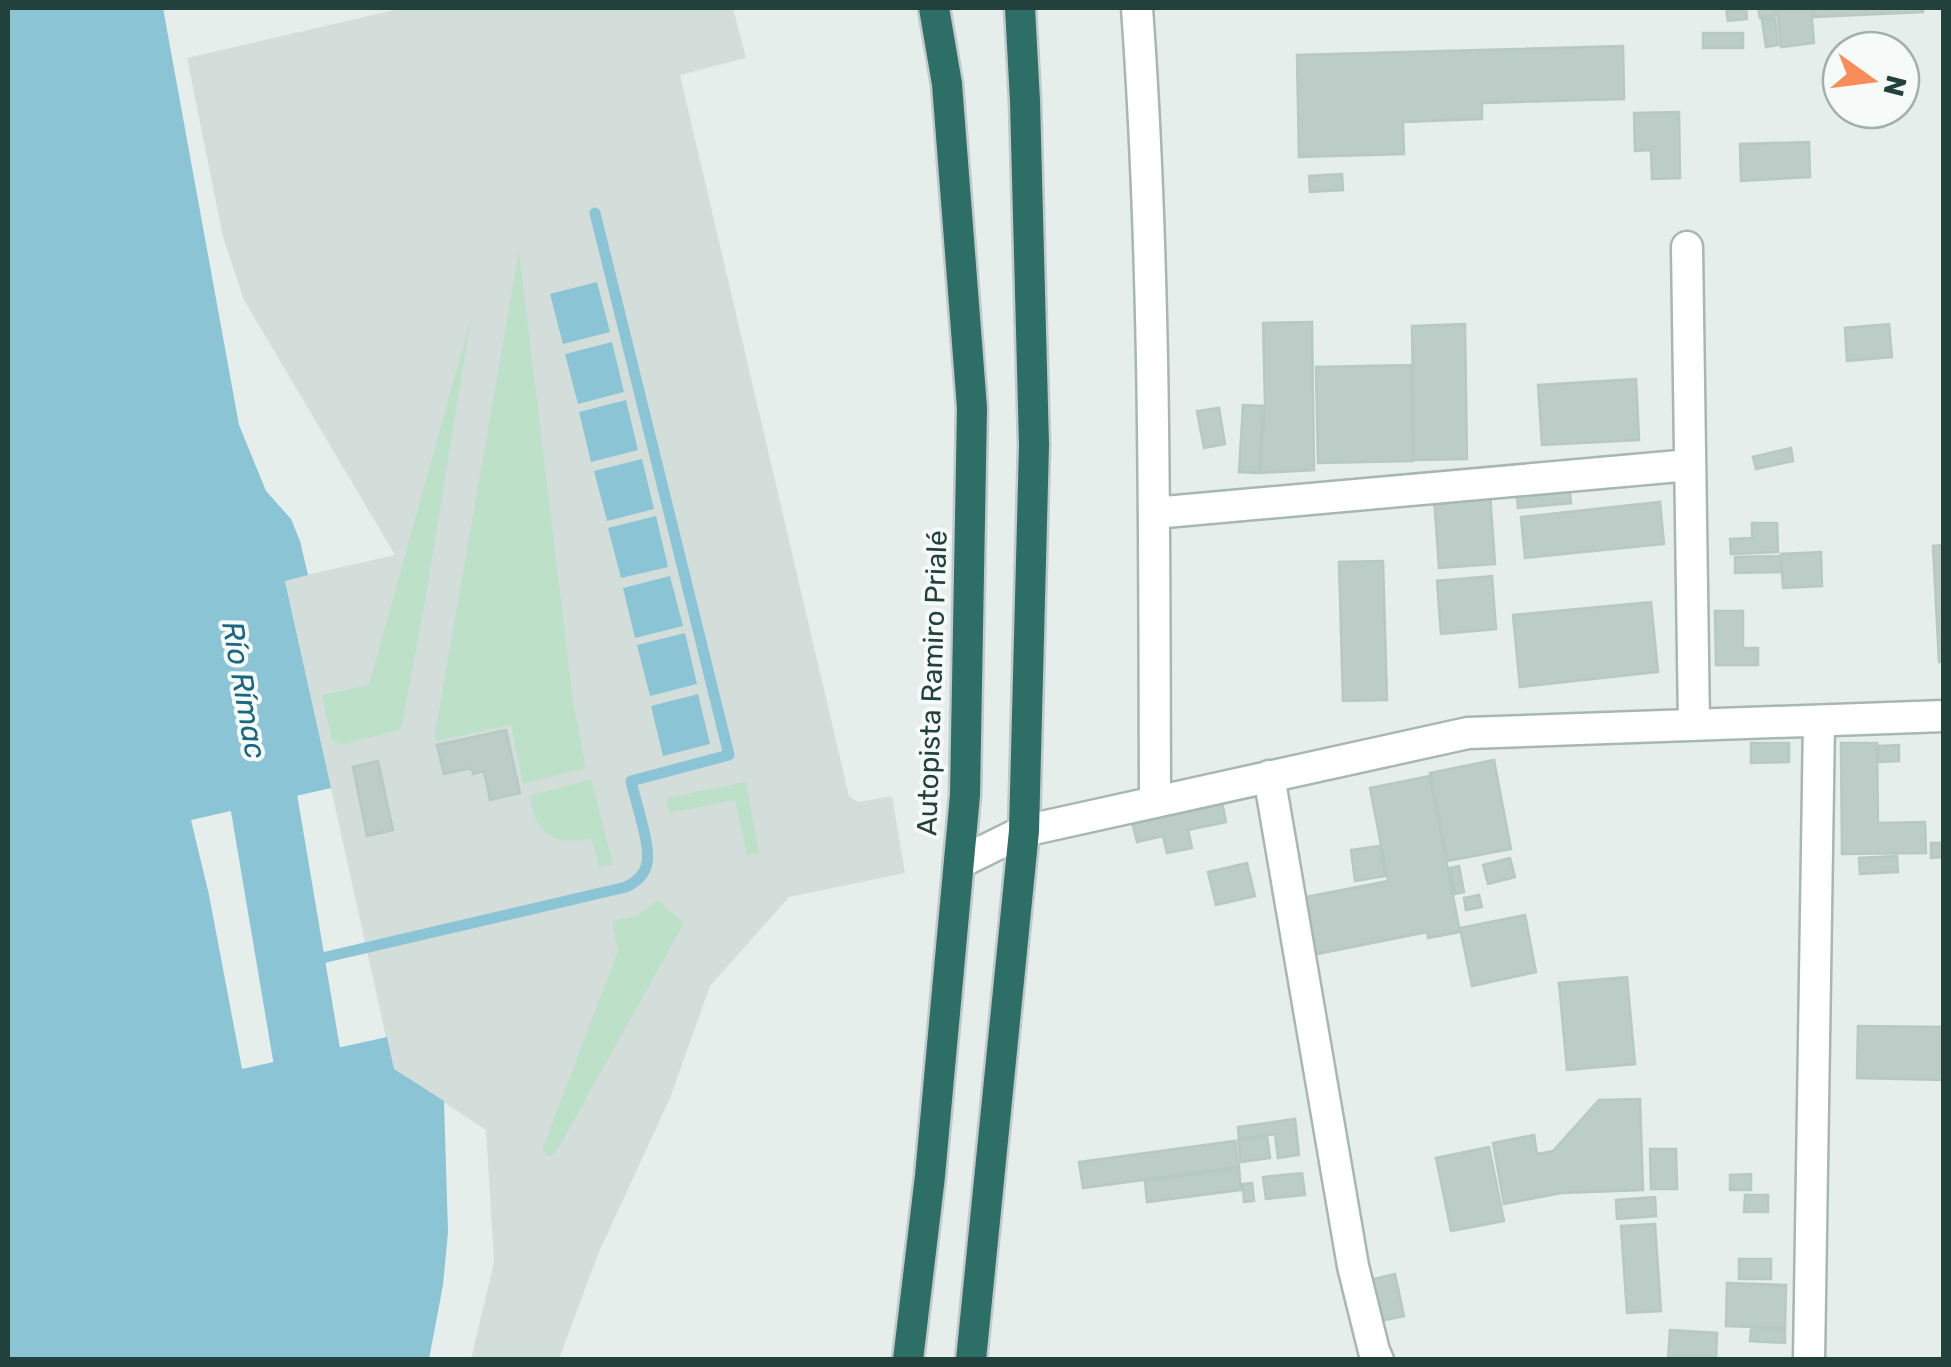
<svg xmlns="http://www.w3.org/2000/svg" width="1951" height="1367" viewBox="0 0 1951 1367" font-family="Rubik,sans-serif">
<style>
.built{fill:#d3deda}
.green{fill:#bde0c9}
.water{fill:#8bc4d5}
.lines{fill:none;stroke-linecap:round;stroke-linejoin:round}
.stream{stroke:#8bc4d5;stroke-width:11}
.river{stroke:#8bc4d5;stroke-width:68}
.building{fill:#bccdc7;stroke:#b6c9c3;stroke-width:2.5}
.street-casing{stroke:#a7b7b3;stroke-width:35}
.highway-casing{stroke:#c1cac8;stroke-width:35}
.street{stroke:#fff;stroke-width:30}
.highway{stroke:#2d6f67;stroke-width:30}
.labels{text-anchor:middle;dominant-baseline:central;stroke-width:8;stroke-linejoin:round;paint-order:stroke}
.street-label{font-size:28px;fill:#23413c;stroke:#f6faf8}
.water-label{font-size:30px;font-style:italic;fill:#196781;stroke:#f6faf8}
</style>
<rect width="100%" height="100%" fill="#e5eeeb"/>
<path class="built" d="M 403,8 L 733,8 L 746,58 L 680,75 L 849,796 L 858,802 L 892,796 L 905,873 L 789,897 L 710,986 L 670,1098 L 598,1254 L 559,1359 L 471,1359 L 494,1262 L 486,1130 L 393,1069 L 285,580 L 395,555 L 244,300 L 223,237 L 187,58 Z"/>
<path class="green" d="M 519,251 L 573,701 L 586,768 L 523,784 L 511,725 L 436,741 L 435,733 Z
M 471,318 L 424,608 L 401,729 L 345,744 L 332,741 L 322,695 L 369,685 Z
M 591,779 L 613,864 L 600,868 L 591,838 C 556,848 534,833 530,796 Z
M 746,782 L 759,853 L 747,855 L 735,800 L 669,813 L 666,798 Z
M 658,900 L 684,923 L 556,1152 L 550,1156 L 546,1155 L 543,1149 L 544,1145 L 618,951 L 612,921 L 637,916 Z"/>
<path class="water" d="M 8,8 L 163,8 L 239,425 L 266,491 L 291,519 L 300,541 L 308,575 L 285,581 L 331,788 L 191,820 L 209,895 L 242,1069 L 387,1037 L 394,1069 L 444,1101 L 448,1232 L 443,1285 L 429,1359 L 8,1359 Z
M 597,282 L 610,332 L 563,344 L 550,294 Z
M 612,342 L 624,392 L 578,404 L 565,354 Z
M 626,400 L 638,450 L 591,462 L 579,412 Z
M 642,459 L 654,509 L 607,521 L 594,471 Z
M 656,516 L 668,567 L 621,578 L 608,528 Z
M 670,576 L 683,626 L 635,638 L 623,588 Z
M 685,633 L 697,684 L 650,696 L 637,645 Z
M 698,694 L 710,744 L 663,756 L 651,706 Z"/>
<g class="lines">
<path class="stream" d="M 292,965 L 626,887 C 636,882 645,875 647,863 C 651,846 635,800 631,781 L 729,755 L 595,213"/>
<path class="river" d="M 249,714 L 322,1146"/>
</g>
<path class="building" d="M 1726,8 L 1746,8 L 1747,19 L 1728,21 Z
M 1758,8 L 1775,8 L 1776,15 L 1760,18 Z
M 1777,8 L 1811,8 L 1814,43 L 1781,47 Z
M 1813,8 L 1923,8 L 1923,12 L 1814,17 Z
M 1775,18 L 1778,45 L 1766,47 L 1762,20 Z
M 1703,33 L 1743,33 L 1743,48 L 1703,48 Z
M 1623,46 L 1624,99 L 1482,103 L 1482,119 L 1403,122 L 1404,154 L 1299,157 L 1297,55 Z
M 1679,112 L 1680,178 L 1652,179 L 1651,150 L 1635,151 L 1634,113 Z
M 1809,142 L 1810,177 L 1741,181 L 1740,144 Z
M 1342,174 L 1343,190 L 1310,192 L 1309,176 Z
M 1312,322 L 1314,470 L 1260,473 L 1265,403 L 1263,323 Z
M 1465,324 L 1467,459 L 1414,460 L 1412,326 Z
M 1889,324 L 1892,357 L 1847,361 L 1845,328 Z
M 1411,365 L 1413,461 L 1318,463 L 1316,367 Z
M 1636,379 L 1639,440 L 1542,445 L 1538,385 Z
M 1243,405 L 1263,406 L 1259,473 L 1239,472 Z
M 1219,408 L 1225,444 L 1204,448 L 1197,411 Z
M 1791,448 L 1793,461 L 1756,469 L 1753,457 Z
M 1569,481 L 1571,503 L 1518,508 L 1516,486 Z
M 1490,493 L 1495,564 L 1439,568 L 1434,497 Z
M 1660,502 L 1664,544 L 1525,558 L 1521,517 Z
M 1752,523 L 1777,523 L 1778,552 L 1731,554 L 1730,539 L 1752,538 Z
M 1944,545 L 1944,662 L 1939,662 L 1933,546 Z
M 1821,552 L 1822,586 L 1783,588 L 1781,554 Z
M 1780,556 L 1781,572 L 1735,573 L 1735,557 Z
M 1383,561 L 1387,700 L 1343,701 L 1339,562 Z
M 1492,576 L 1496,629 L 1441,634 L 1437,581 Z
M 1651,602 L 1658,672 L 1520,687 L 1513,615 Z
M 1715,611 L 1743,611 L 1743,648 L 1758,648 L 1758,665 L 1716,665 Z
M 506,730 L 520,793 L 490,800 L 484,771 L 473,774 L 472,768 L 444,774 L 437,745 Z
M 1751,743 L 1789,743 L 1789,762 L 1751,763 Z
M 1841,743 L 1877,743 L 1878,823 L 1925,822 L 1926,853 L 1842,854 Z
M 1899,745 L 1899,761 L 1879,762 L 1879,746 Z
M 1494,760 L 1511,849 L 1447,861 L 1430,773 Z
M 378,761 L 393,830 L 367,836 L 353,767 Z
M 1430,776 L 1460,932 L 1428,938 L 1427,932 L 1312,955 L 1301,898 L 1388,881 L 1370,788 Z
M 1221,797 L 1226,822 L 1188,830 L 1192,848 L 1167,853 L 1163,836 L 1137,842 L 1131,818 Z
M 1931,843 L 1944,843 L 1944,857 L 1931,858 Z
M 1380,846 L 1385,876 L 1355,881 L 1351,850 Z
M 1897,856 L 1898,872 L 1860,874 L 1859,858 Z
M 1510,858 L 1515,877 L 1488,884 L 1483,865 Z
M 1247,863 L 1255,896 L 1216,905 L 1208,872 Z
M 1459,866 L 1464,892 L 1455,894 L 1450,868 Z
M 1479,895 L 1482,907 L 1466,910 L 1464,898 Z
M 1525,915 L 1536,972 L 1472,986 L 1460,928 Z
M 1627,977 L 1635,1064 L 1567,1070 L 1559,983 Z
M 1858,1026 L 1944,1027 L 1944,1080 L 1857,1078 Z
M 1640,1099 L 1643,1190 L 1561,1193 L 1504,1204 L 1493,1143 L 1534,1135 L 1537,1154 L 1553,1151 L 1599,1100 Z
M 1295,1119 L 1299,1155 L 1278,1158 L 1275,1134 L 1239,1139 L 1238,1127 Z
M 1267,1136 L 1270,1158 L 1241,1162 L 1238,1140 Z
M 1235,1141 L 1239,1167 L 1083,1188 L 1079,1162 Z
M 1489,1147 L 1504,1221 L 1451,1231 L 1436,1158 Z
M 1650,1149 L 1676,1149 L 1677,1189 L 1651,1189 Z
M 1239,1168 L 1241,1190 L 1147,1202 L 1145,1181 Z
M 1302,1173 L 1305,1195 L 1266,1199 L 1263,1177 Z
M 1751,1174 L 1751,1190 L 1730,1190 L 1730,1175 Z
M 1252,1183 L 1254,1201 L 1244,1202 L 1243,1184 Z
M 1745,1195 L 1768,1195 L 1768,1212 L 1744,1212 Z
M 1655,1197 L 1656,1216 L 1617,1219 L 1616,1200 Z
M 1655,1224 L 1661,1311 L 1627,1313 L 1621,1226 Z
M 1739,1259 L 1771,1259 L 1771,1279 L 1739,1279 Z
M 1395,1274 L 1404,1316 L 1376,1322 L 1366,1281 Z
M 1727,1283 L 1786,1285 L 1785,1328 L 1726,1326 Z
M 1751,1328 L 1785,1330 L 1785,1343 L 1750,1341 Z
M 1670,1330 L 1717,1333 L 1716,1360 L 1668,1360 Z"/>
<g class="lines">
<g class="street-casing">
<path id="street" d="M 1137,8 C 1156,271 1154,537 1155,801
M 1687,247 L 1694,725
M 1154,513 L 1690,465
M 1269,776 L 1353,1266 L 1374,1351 L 1378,1360
M 959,863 L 1024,831 L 1468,733 L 1944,716
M 1809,1360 L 1819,721"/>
</g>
<g class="highway-casing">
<path id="highway" d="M 908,1360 L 930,1176 L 965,795 L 972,408 L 947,84 L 934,8
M 971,1360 L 1024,831 L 1034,445 L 1025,101 L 1020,8"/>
</g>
<use href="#street" class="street"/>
<use href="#highway" class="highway"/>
</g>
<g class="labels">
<g class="street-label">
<text transform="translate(932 683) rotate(-88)">Autopista Ramiro Prialé</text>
</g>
<g class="water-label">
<text transform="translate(244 690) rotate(80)">Río Rímac</text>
</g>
</g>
<rect width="1951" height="1367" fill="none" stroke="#23413c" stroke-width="20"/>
<g transform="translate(1871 80) rotate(104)"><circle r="48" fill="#f6faf8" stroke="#a2b0ad" stroke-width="2.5"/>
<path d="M0-8L18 38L0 25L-18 38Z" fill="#f88d59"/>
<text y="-15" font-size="28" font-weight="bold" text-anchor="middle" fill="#23413c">N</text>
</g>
</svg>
